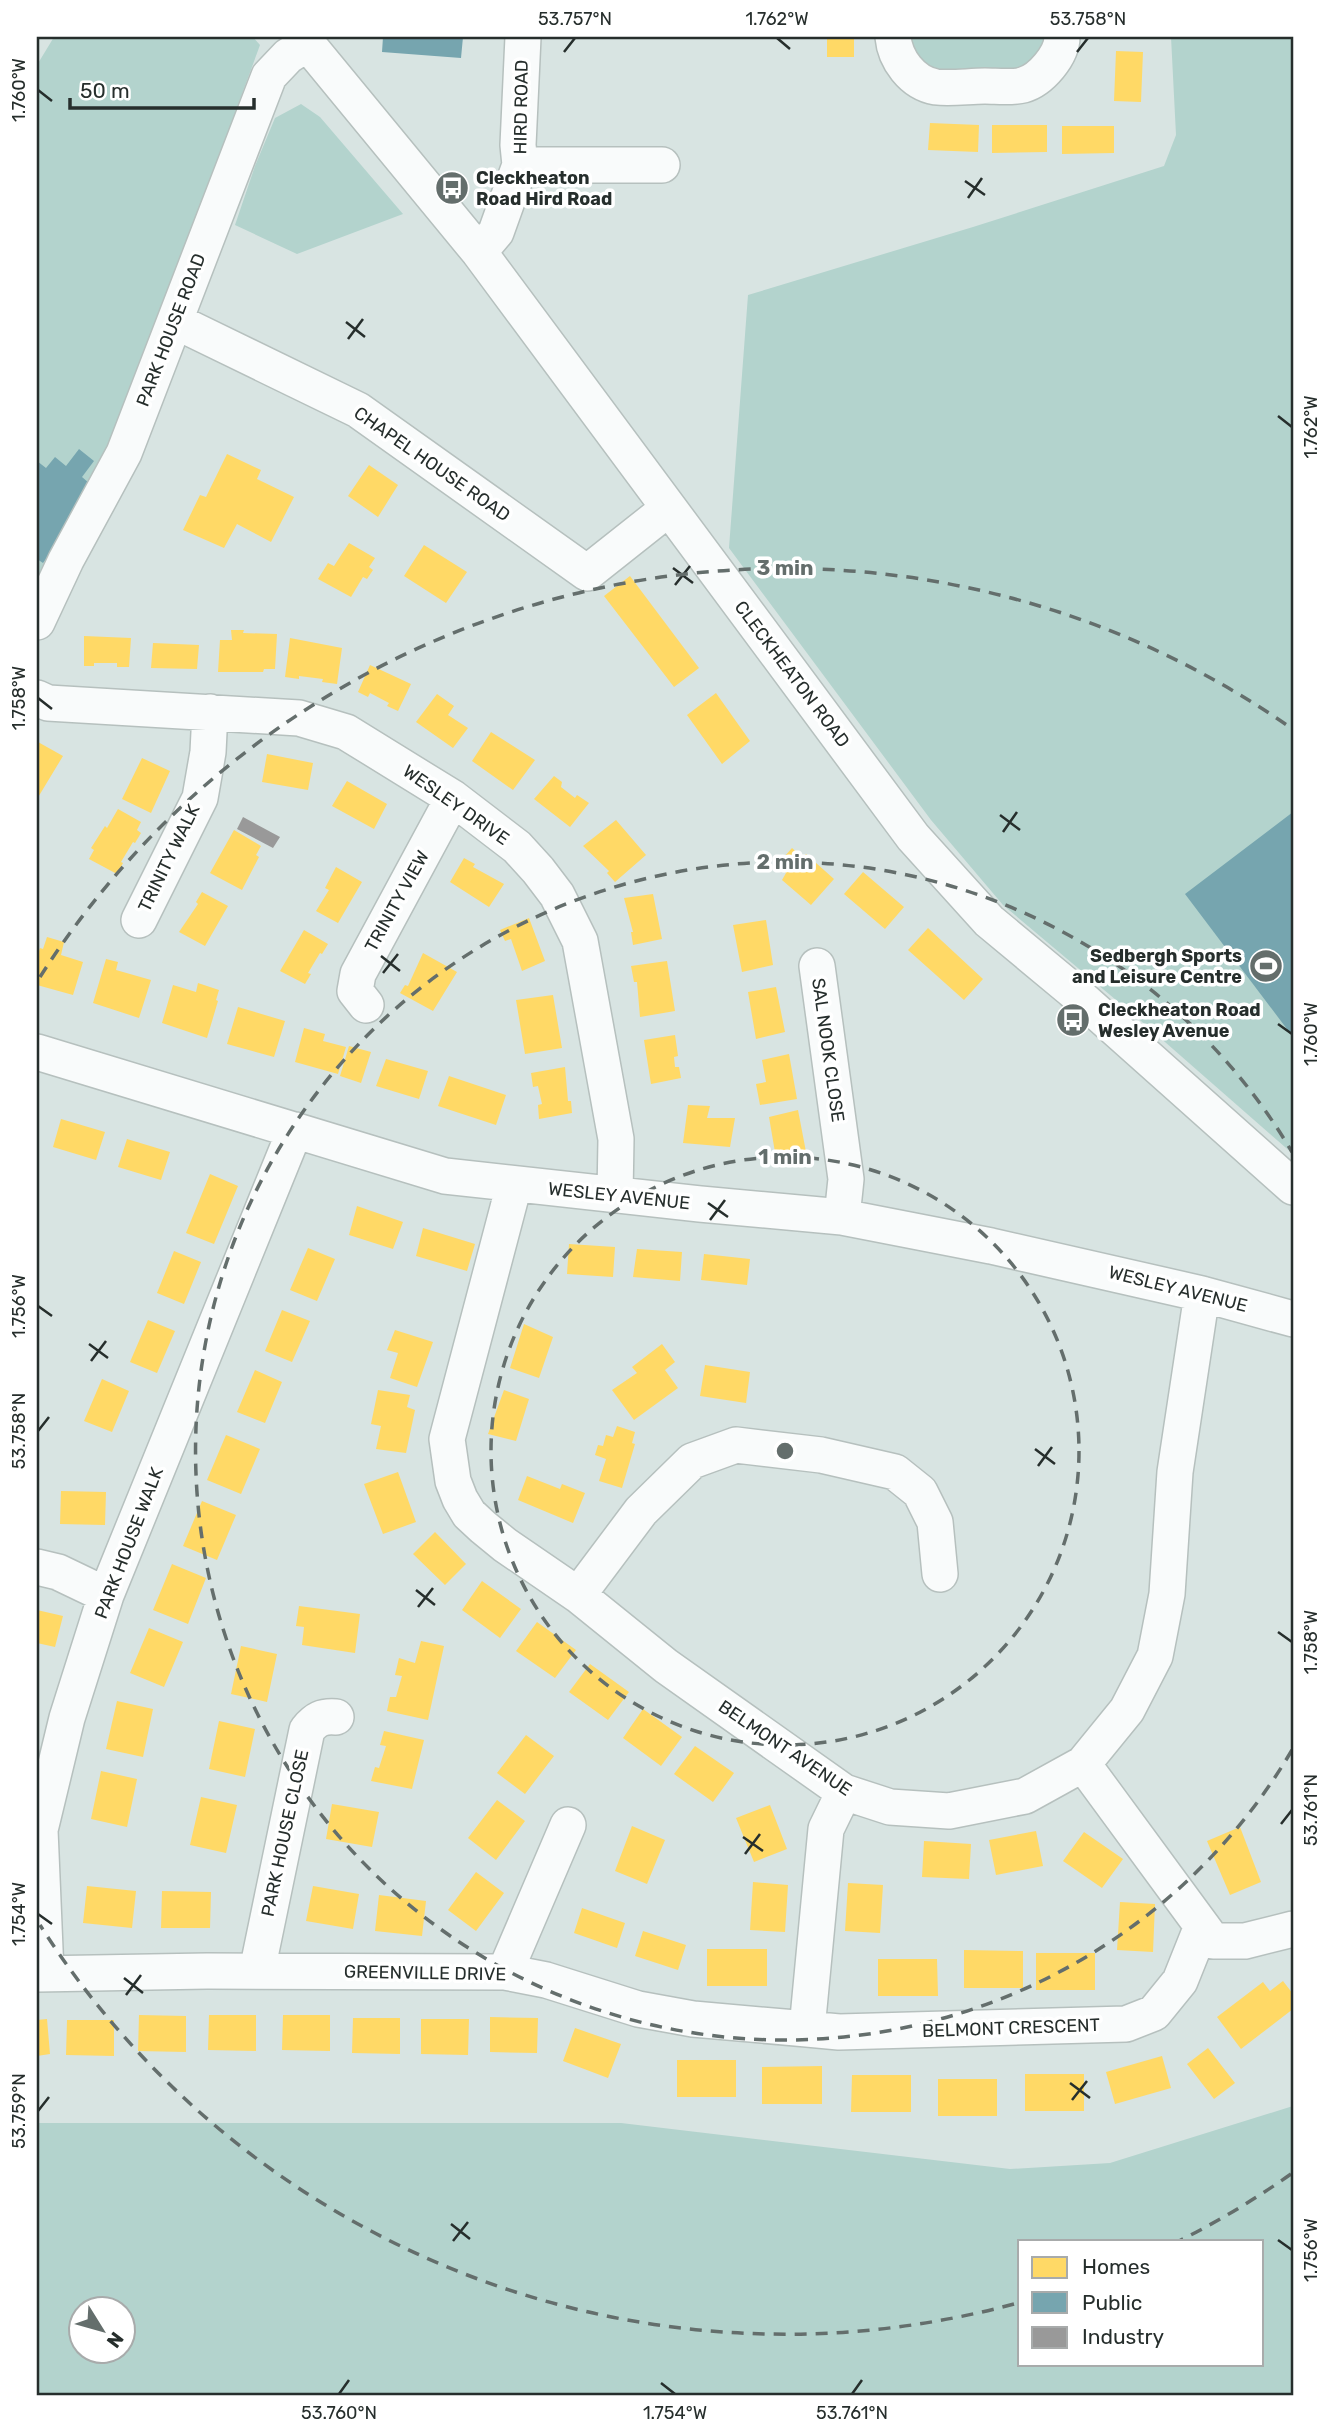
<svg xmlns="http://www.w3.org/2000/svg" width="1330" height="2432" viewBox="0 0 1330 2432" font-family="Rubik,sans-serif">
<style>
.green{fill:#b3d3cd;fill-rule:evenodd}
.homes{fill:#ffd966}
.public{fill:#76a5af}
.industry{fill:#999}
.lines{fill:none;stroke-linecap:round;stroke-linejoin:round}
.minor-casing{stroke:#b6c0be;stroke-width:38}
.minor{stroke:#f9fbfb;stroke-width:35}
.ticks{fill:none;stroke:#262e2c;stroke-width:2.5}
.ring{fill:none;stroke:#646e6c;stroke-width:3.5;stroke-dasharray:12 9}
.labels{text-anchor:middle;dominant-baseline:central;stroke-width:7;stroke-linejoin:round;paint-order:stroke}
.street-label{font-size:18px;fill:#262e2c;stroke:#fff}
.poi-label{font-size:18px;font-weight:bold;fill:#262e2c;stroke:#fff;text-anchor:start}
.centre{fill:#646e6c;stroke:#fff;stroke-width:3.5}
.ring-label{font-size:21px;text-anchor:middle;font-weight:bold;fill:#646e6c;stroke:#fff;stroke-width:7;stroke-linejoin:round;paint-order:stroke}
.neatline{fill:none;stroke:#262e2c;stroke-width:2.5}
.ticks-label{font-size:18px;text-anchor:middle;fill:#262e2c}
</style>
<rect width="100%" height="100%" fill="#d8e4e2"/>
<path class="green" d="M 54,37 L 253,37 L 260,45 L 109,456 L 37,595 L 37,65 Z
M 906,37 L 1051,37 L 1018,77 L 938,77 L 915,58 Z
M 1171,37 L 1293,37 L 1293,1154 L 1141,1021 L 1003,905 L 931,820 L 729,548 L 748,295 L 973,227 L 1164,166 L 1176,135 Z
M 301,104 L 320,117 L 403,214 L 297,254 L 235,225 L 255,166 L 275,118 Z
M 1293,2106 L 1293,2395 L 37,2395 L 37,2123 L 621,2123 L 1010,2169 L 1110,2163 ZM 1262,2241 L 1262,2364 L 1020,2364 L 1020,2241 ZM 80,2310 L 122,2310 L 122,2352 L 80,2352 Z"/>
<path class="homes" d="M 827,37 L 854,37 L 854,57 L 827,57 Z
M 1116,51 L 1143,52 L 1141,102 L 1114,101 Z
M 930,123 L 979,125 L 978,152 L 928,150 Z
M 992,125 L 1047,125 L 1047,152 L 992,153 Z
M 1062,126 L 1114,126 L 1114,153 L 1062,154 Z
M 227,454 L 261,470 L 257,479 L 294,497 L 271,542 L 237,524 L 224,548 L 183,530 L 200,495 L 206,497 Z
M 369,465 L 398,485 L 378,517 L 348,496 Z
M 349,543 L 375,558 L 369,567 L 373,570 L 367,579 L 363,577 L 351,597 L 318,579 L 328,563 L 334,566 Z
M 424,545 L 467,572 L 446,603 L 404,576 Z
M 630,576 L 699,668 L 674,687 L 604,596 Z
M 231,630 L 244,630 L 243,633 L 277,634 L 275,669 L 264,669 L 263,672 L 218,672 L 220,640 L 232,640 Z
M 84,636 L 131,638 L 129,667 L 117,667 L 117,663 L 94,663 L 94,666 L 84,666 Z
M 290,638 L 342,648 L 337,684 L 322,682 L 323,679 L 299,676 L 299,679 L 285,677 Z
M 153,643 L 199,645 L 197,669 L 151,668 Z
M 370,665 L 411,684 L 398,711 L 387,706 L 389,703 L 370,693 L 368,697 L 358,692 Z
M 716,693 L 750,741 L 722,764 L 687,715 Z
M 437,694 L 454,706 L 448,715 L 468,728 L 453,748 L 416,722 Z
M 491,732 L 535,760 L 513,790 L 472,761 Z
M 38,742 L 63,756 L 37,799 L 37,745 Z
M 267,754 L 313,763 L 308,790 L 262,782 Z
M 142,758 L 170,771 L 151,813 L 122,799 Z
M 554,776 L 562,782 L 561,787 L 575,798 L 577,795 L 589,803 L 570,827 L 534,799 Z
M 347,781 L 387,804 L 374,829 L 332,806 Z
M 118,809 L 141,822 L 137,830 L 141,833 L 135,843 L 133,842 L 121,862 L 123,863 L 117,874 L 89,859 L 94,850 L 91,848 L 105,826 L 107,828 Z
M 616,820 L 646,855 L 615,882 L 607,873 L 609,871 L 583,846 Z
M 234,830 L 261,846 L 256,855 L 259,857 L 242,890 L 210,873 Z
M 792,848 L 803,858 L 806,854 L 834,879 L 811,905 L 782,880 L 786,873 L 777,865 Z
M 464,858 L 475,864 L 473,867 L 504,884 L 489,907 L 450,882 Z
M 336,867 L 362,882 L 338,923 L 316,911 L 329,890 L 325,888 Z
M 863,872 L 904,907 L 885,929 L 844,894 Z
M 202,892 L 228,906 L 205,946 L 179,932 L 198,904 L 196,902 Z
M 653,894 L 662,939 L 633,945 L 631,932 L 633,932 L 624,898 Z
M 529,918 L 545,961 L 522,971 L 511,939 L 505,941 L 500,930 Z
M 766,920 L 773,965 L 742,972 L 733,925 Z
M 928,928 L 983,979 L 964,1000 L 908,950 Z
M 304,930 L 328,944 L 322,954 L 320,953 L 308,973 L 311,974 L 305,984 L 280,971 Z
M 47,937 L 64,942 L 61,955 L 83,962 L 73,995 L 37,985 L 37,957 L 40,948 L 43,949 Z
M 423,953 L 457,972 L 433,1011 L 400,993 L 405,985 L 408,986 Z
M 106,959 L 118,962 L 116,970 L 151,980 L 139,1018 L 93,1003 Z
M 667,961 L 675,1011 L 640,1017 L 637,982 L 634,982 L 631,966 Z
M 198,983 L 219,990 L 216,1000 L 218,1001 L 207,1038 L 162,1023 L 173,985 L 196,992 Z
M 776,987 L 785,1032 L 756,1039 L 748,992 Z
M 553,995 L 562,1048 L 525,1054 L 516,1000 Z
M 238,1007 L 285,1021 L 274,1057 L 227,1044 Z
M 304,1028 L 325,1034 L 323,1041 L 346,1047 L 338,1074 L 295,1062 Z
M 675,1035 L 678,1056 L 674,1057 L 675,1067 L 679,1067 L 681,1078 L 651,1084 L 644,1040 Z
M 349,1046 L 371,1052 L 361,1083 L 340,1076 Z
M 789,1054 L 797,1099 L 760,1105 L 756,1084 L 766,1082 L 762,1060 Z
M 386,1059 L 428,1071 L 419,1099 L 376,1086 Z
M 565,1067 L 568,1101 L 571,1101 L 572,1113 L 539,1119 L 538,1105 L 542,1104 L 538,1086 L 533,1087 L 531,1073 Z
M 449,1076 L 506,1095 L 496,1125 L 438,1106 Z
M 688,1105 L 710,1106 L 707,1118 L 735,1118 L 730,1147 L 683,1143 Z
M 798,1110 L 807,1157 L 777,1164 L 769,1117 Z
M 61,1119 L 105,1132 L 96,1160 L 53,1147 Z
M 127,1139 L 170,1152 L 161,1180 L 118,1167 Z
M 210,1174 L 238,1186 L 214,1244 L 186,1233 Z
M 357,1206 L 403,1222 L 393,1249 L 349,1235 Z
M 423,1228 L 475,1244 L 467,1271 L 416,1256 Z
M 569,1244 L 615,1247 L 613,1277 L 567,1274 Z
M 308,1248 L 335,1259 L 317,1301 L 290,1290 Z
M 637,1249 L 682,1252 L 680,1281 L 633,1277 Z
M 174,1251 L 201,1262 L 184,1304 L 157,1293 Z
M 704,1254 L 750,1259 L 747,1285 L 701,1280 Z
M 282,1310 L 310,1321 L 292,1362 L 265,1351 Z
M 148,1320 L 175,1331 L 157,1373 L 130,1362 Z
M 524,1324 L 553,1337 L 539,1378 L 510,1368 Z
M 395,1330 L 433,1342 L 417,1387 L 390,1378 L 398,1353 L 387,1350 Z
M 662,1344 L 675,1362 L 665,1370 L 678,1388 L 634,1420 L 612,1390 L 637,1373 L 632,1367 Z
M 705,1365 L 750,1372 L 746,1403 L 700,1396 Z
M 255,1370 L 282,1382 L 265,1423 L 237,1412 Z
M 102,1379 L 129,1391 L 112,1432 L 84,1421 Z
M 378,1390 L 410,1395 L 407,1407 L 415,1410 L 406,1453 L 376,1449 L 381,1426 L 371,1424 Z
M 504,1390 L 529,1399 L 516,1441 L 488,1434 Z
M 617,1426 L 635,1432 L 632,1443 L 635,1444 L 622,1488 L 599,1481 L 606,1459 L 595,1455 L 598,1445 L 603,1446 L 606,1435 L 613,1437 Z
M 226,1435 L 260,1449 L 241,1494 L 207,1480 Z
M 398,1472 L 416,1522 L 383,1534 L 364,1484 Z
M 527,1476 L 560,1489 L 562,1484 L 585,1493 L 573,1523 L 518,1500 Z
M 61,1491 L 106,1492 L 105,1525 L 60,1524 Z
M 202,1501 L 236,1515 L 217,1560 L 183,1546 Z
M 435,1532 L 466,1564 L 445,1585 L 413,1554 Z
M 172,1564 L 206,1578 L 188,1624 L 153,1610 Z
M 482,1581 L 521,1609 L 500,1638 L 462,1610 Z
M 299,1606 L 360,1614 L 355,1653 L 302,1645 L 304,1627 L 296,1626 Z
M 37,1610 L 63,1616 L 55,1647 L 37,1643 Z
M 537,1622 L 576,1650 L 555,1678 L 516,1651 Z
M 149,1628 L 183,1642 L 164,1687 L 130,1673 Z
M 421,1641 L 444,1646 L 428,1720 L 387,1711 L 390,1697 L 396,1697 L 402,1676 L 395,1675 L 399,1658 L 415,1663 Z
M 241,1646 L 277,1654 L 267,1702 L 231,1694 Z
M 590,1664 L 629,1692 L 608,1720 L 569,1692 Z
M 117,1701 L 153,1709 L 143,1757 L 106,1749 Z
M 643,1709 L 682,1737 L 661,1766 L 623,1738 Z
M 219,1721 L 255,1729 L 245,1777 L 209,1769 Z
M 384,1731 L 424,1740 L 412,1789 L 371,1781 L 375,1767 L 379,1768 L 386,1746 L 380,1745 Z
M 526,1735 L 554,1756 L 525,1794 L 497,1773 Z
M 695,1746 L 734,1773 L 713,1802 L 674,1774 Z
M 101,1771 L 137,1779 L 127,1827 L 91,1819 Z
M 201,1797 L 237,1805 L 226,1853 L 190,1845 Z
M 497,1800 L 525,1821 L 496,1860 L 468,1838 Z
M 332,1804 L 379,1812 L 372,1847 L 326,1839 Z
M 770,1805 L 787,1849 L 754,1862 L 736,1818 Z
M 632,1826 L 665,1840 L 647,1884 L 615,1871 Z
M 1240,1827 L 1261,1882 L 1230,1895 L 1207,1841 Z
M 1036,1831 L 1043,1866 L 996,1875 L 989,1840 Z
M 1084,1832 L 1123,1859 L 1102,1888 L 1063,1861 Z
M 924,1841 L 971,1844 L 969,1879 L 922,1877 Z
M 476,1872 L 504,1893 L 476,1931 L 448,1910 Z
M 753,1882 L 788,1885 L 785,1932 L 750,1930 Z
M 848,1883 L 883,1885 L 880,1933 L 845,1931 Z
M 87,1886 L 136,1891 L 132,1928 L 83,1923 Z
M 313,1886 L 359,1894 L 353,1929 L 306,1921 Z
M 162,1891 L 211,1892 L 210,1928 L 161,1928 Z
M 379,1895 L 426,1901 L 422,1936 L 375,1931 Z
M 1120,1902 L 1155,1904 L 1153,1952 L 1117,1950 Z
M 582,1908 L 625,1923 L 617,1948 L 574,1933 Z
M 643,1931 L 686,1945 L 678,1970 L 635,1956 Z
M 707,1949 L 767,1949 L 767,1986 L 707,1986 Z
M 964,1950 L 1023,1951 L 1023,1988 L 964,1988 Z
M 1036,1953 L 1095,1953 L 1095,1990 L 1036,1990 Z
M 878,1959 L 937,1959 L 938,1996 L 878,1996 Z
M 1283,1981 L 1293,1994 L 1293,2009 L 1241,2049 L 1217,2017 L 1263,1982 L 1270,1991 Z
M 139,2015 L 186,2016 L 186,2052 L 138,2051 Z
M 209,2015 L 256,2015 L 256,2051 L 208,2050 Z
M 283,2015 L 330,2015 L 330,2051 L 282,2050 Z
M 490,2017 L 538,2018 L 537,2053 L 490,2052 Z
M 353,2018 L 400,2018 L 400,2054 L 352,2053 Z
M 47,2019 L 50,2054 L 37,2056 L 37,2020 Z
M 421,2019 L 469,2019 L 468,2055 L 421,2054 Z
M 67,2020 L 114,2020 L 114,2056 L 66,2055 Z
M 575,2028 L 621,2044 L 608,2078 L 563,2061 Z
M 1208,2048 L 1235,2083 L 1214,2099 L 1187,2064 Z
M 1162,2056 L 1171,2088 L 1115,2104 L 1106,2072 Z
M 677,2060 L 736,2060 L 736,2097 L 677,2097 Z
M 822,2066 L 822,2104 L 762,2104 L 762,2067 Z
M 1025,2074 L 1084,2074 L 1084,2111 L 1025,2111 Z
M 852,2075 L 911,2075 L 911,2112 L 851,2112 Z
M 938,2079 L 997,2079 L 997,2116 L 938,2116 Z"/>
<path class="public" d="M 383,37 L 463,37 L 461,58 L 382,52 Z
M 79,449 L 94,461 L 82,477 L 89,483 L 81,493 L 91,500 L 43,563 L 37,559 L 37,461 L 46,468 L 55,457 L 66,466 Z
M 1293,812 L 1293,1037 L 1185,894 Z"/>
<path class="industry" d="M 243,817 L 280,837 L 273,848 L 237,829 Z"/>
<g class="lines">
<g class="minor-casing">
<path id="minor" d="M 302,37 L 479,252 L 913,837 L 989,921 L 1072,990 L 1293,1187
M 893,37 C 895,59 912,83 936,87 C 951,89 969,86 985,86 C 996,86 1012,88 1023,85 C 1041,80 1062,55 1062,37
M 520,165 L 662,165
M 479,252 L 496,232 L 520,165 L 518,145 L 523,37
M 175,321 L 358,410 L 587,573 L 669,508
M 37,622 L 66,560 L 124,453 L 269,76 L 288,56 L 307,44
M 37,698 L 48,703 L 299,718 L 346,732 L 453,798 L 517,847 L 538,870 L 557,895 L 580,941 L 616,1139 L 615,1195
M 139,920 L 200,798 L 208,752 L 210,712
M 817,966 L 846,1179 L 842,1217
M 366,1005 L 355,991 L 358,974 L 453,798
M 37,1052 L 445,1176 L 700,1204 L 842,1217 L 991,1246 L 1202,1294 L 1293,1319
M 514,1185 L 447,1439 L 453,1481 L 460,1499 L 469,1514 L 483,1527 L 505,1545 L 578,1595 L 666,1666 L 844,1792 L 890,1807 L 949,1811 L 1025,1796 L 1083,1764 L 1127,1710 L 1155,1656 L 1167,1594 L 1175,1472 L 1202,1294
M 37,1567 L 58,1572 L 106,1595
M 578,1595 L 641,1511 L 692,1461 L 736,1445 L 821,1455 L 895,1472 L 920,1492 L 935,1522 L 940,1574
M 844,1792 L 826,1829 L 807,2029 L 839,2032 L 1126,2024 L 1154,2013 L 1180,1981 L 1202,1926 L 1083,1764
M 1202,1926 L 1213,1941 L 1245,1941 L 1293,1929
M 257,1971 L 307,1730 C 316,1719 322,1716 336,1717
M 505,1972 L 568,1825
M 46,1973 L 40,1830 L 67,1718 L 106,1595 L 295,1130
M 37,1974 L 207,1971 L 505,1972 L 546,1980 L 638,2009 L 693,2019 L 807,2029"/>
</g>
<use href="#minor" class="minor"/>
</g>
<path class="ticks" d="M 777,38 L 790,49M 564,52 L 575,38M 1077,52 L 1088,38M 38,90 L 52,101M 965,181 L 985,195M 968,198 L 982,178M 346,322 L 365,337M 348,339 L 363,319M 1278,416 L 1292,427M 673,568 L 693,583M 675,585 L 690,566M 38,698 L 52,709M 1000,815 L 1020,830M 1003,832 L 1017,812M 381,956 L 400,971M 383,973 L 398,954M 1278,1024 L 1292,1034M 708,1203 L 728,1217M 710,1220 L 725,1200M 38,1306 L 52,1316M 89,1344 L 108,1358M 91,1361 L 106,1341M 38,1431 L 49,1417M 1035,1449 L 1055,1464M 1038,1466 L 1052,1447M 416,1590 L 435,1605M 418,1607 L 433,1588M 1278,1632 L 1292,1642M 1281,1824 L 1292,1810M 743,1837 L 763,1851M 745,1854 L 760,1834M 38,1914 L 52,1924M 124,1978 L 143,1993M 126,1995 L 141,1975M 1070,2083 L 1090,2098M 1072,2100 L 1087,2081M 38,2111 L 49,2097M 451,2224 L 470,2239M 1278,2240 L 1292,2250M 453,2241 L 468,2222M 661,2383 L 675,2394M 339,2394 L 349,2380M 852,2394 L 862,2380"/>
<g class="ring">
<circle cx="785" cy="1451" r="294"/>
<path d="M1292 1750A589 589 0 1 1 1292 1152"/>
<path d="M1291 2174A883 883 0 0 1 1179 2241M1014 2304A883 883 0 0 1 40 1925M40 977A883 883 0 0 1 1291 728"/>
</g>
<defs>
<g id="bus-disc" transform="scale(1.75)"><circle r="9.5" fill="#646e6c" stroke="#fff"/><path d="M-5-6H5V4H4V6H2V4H-2V6H-4V4H-5ZM-3.5-4V0h7V-4ZM-3.5 1.2v1.5H-2V1.2ZM2 1.2v1.5H3.5V1.2Z" fill="#fff"/></g>
<g id="stadium-disc" transform="scale(1.75)"><circle r="9.5" fill="#646e6c" stroke="#fff"/><path d="M0-5a6.5 5 0 1 0 0 10a6.5 5 0 1 0 0-10ZM-3.5-1.8h7v3.6h-7Z" fill="#fff"/></g>
</defs>
<g fill-rule="evenodd">
<use href="#bus-disc" x="452" y="188"/>
<use href="#stadium-disc" x="1266" y="966"/>
<use href="#bus-disc" x="1073" y="1020"/>
</g>
<g class="labels">
<g class="street-label">
<text transform="translate(521 107) rotate(-89)">HIRD ROAD</text>
<text transform="translate(171 330) rotate(-69)">PARK HOUSE ROAD</text>
<text transform="translate(432 464) rotate(35)">CHAPEL HOUSE ROAD</text>
<text transform="translate(792 674) rotate(53)">CLECKHEATON ROAD</text>
<text transform="translate(456 805) rotate(35)">WESLEY DRIVE</text>
<text transform="translate(169 858) rotate(-64)">TRINITY WALK</text>
<text transform="translate(397 901) rotate(-61)">TRINITY VIEW</text>
<text transform="translate(828 1050) rotate(82)">SAL NOOK CLOSE</text>
<text transform="translate(619 1196) rotate(6)">WESLEY AVENUE</text>
<text transform="translate(1178 1289) rotate(14)">WESLEY AVENUE</text>
<text transform="translate(129 1543) rotate(-69)">PARK HOUSE WALK</text>
<text transform="translate(785 1748) rotate(34)">BELMONT AVENUE</text>
<text transform="translate(285 1833) rotate(-78)">PARK HOUSE CLOSE</text>
<text transform="translate(425 1973) rotate(1)">GREENVILLE DRIVE</text>
<text transform="translate(1011 2028) rotate(-2)">BELMONT CRESCENT</text>
</g>
<g class="poi-label">
<text x="476" y="178">Cleckheaton<tspan x="476" dy="21">Road Hird Road</tspan></text>
<text x="1242" y="956" text-anchor="end">Sedbergh Sports<tspan x="1242" dy="21">and Leisure Centre</tspan></text>
<text x="1098" y="1010">Cleckheaton Road<tspan x="1098" dy="21">Wesley Avenue</tspan></text>
</g>
</g>
<circle cx="785" cy="1451" r="10" class="centre"/>
<g class="ring-label">
<text x="785" y="575">3 min</text>
<text x="785" y="869">2 min</text>
<text x="785" y="1164">1 min</text>
</g>
<rect width="1330" height="2432" fill="none" stroke="#ffffff" stroke-width="77"/>
<rect x="1018" y="2240" width="245" height="126" fill="#ffffff" stroke="#a8abab" stroke-width="2"/>
<rect x="1032" y="2257" width="35" height="21" fill="#ffd966" stroke="#a8abab" stroke-width="2"/>
<text x="1082" y="2274" font-size="21" fill="#262e2c">Homes</text>
<rect x="1032" y="2292" width="35" height="21" fill="#76a5af" stroke="#a8abab" stroke-width="2"/>
<text x="1082" y="2310" font-size="21" fill="#262e2c">Public</text>
<rect x="1032" y="2327" width="35" height="21" fill="#999999" stroke="#a8abab" stroke-width="2"/>
<text x="1082" y="2344" font-size="21" fill="#262e2c">Industry</text>
<g transform="translate(102 2330) rotate(127)"><circle r="33" fill="#ffffff" stroke="#a8abab" stroke-width="2"/>
<path d="M0-5L12 26L0 18L-12 26Z" fill="#646e6c"/>
<text y="-10" font-size="19" font-weight="bold" text-anchor="middle" fill="#262e2c">N</text>
</g>
<path d="M70 98v10h184v-10" fill="none" stroke="#262e2c" stroke-width="3.5"/>
<text x="80" y="98" font-size="21" fill="#262e2c" stroke="#ffffff" stroke-width="5" paint-order="stroke">50 m</text>
<rect x="38" y="38" width="1254" height="2356" class="neatline"/>
<g class="ticks-label">
<text x="575" y="25">53.757°N</text>
<text x="777" y="25">1.762°W</text>
<text x="1088" y="25">53.758°N</text>
<text transform="translate(19 90) rotate(-90)" y="6">1.760°W</text>
<text transform="translate(1311 427) rotate(-90)" y="6">1.762°W</text>
<text transform="translate(19 698) rotate(-90)" y="6">1.758°W</text>
<text transform="translate(1311 1034) rotate(-90)" y="6">1.760°W</text>
<text transform="translate(19 1306) rotate(-90)" y="6">1.756°W</text>
<text transform="translate(19 1431) rotate(-90)" y="6">53.758°N</text>
<text transform="translate(1311 1642) rotate(-90)" y="6">1.758°W</text>
<text transform="translate(1311 1810) rotate(-90)" y="6">53.761°N</text>
<text transform="translate(19 1914) rotate(-90)" y="6">1.754°W</text>
<text transform="translate(19 2111) rotate(-90)" y="6">53.759°N</text>
<text transform="translate(1311 2250) rotate(-90)" y="6">1.756°W</text>
<text x="339" y="2419">53.760°N</text>
<text x="675" y="2419">1.754°W</text>
<text x="852" y="2419">53.761°N</text>
</g>
</svg>
